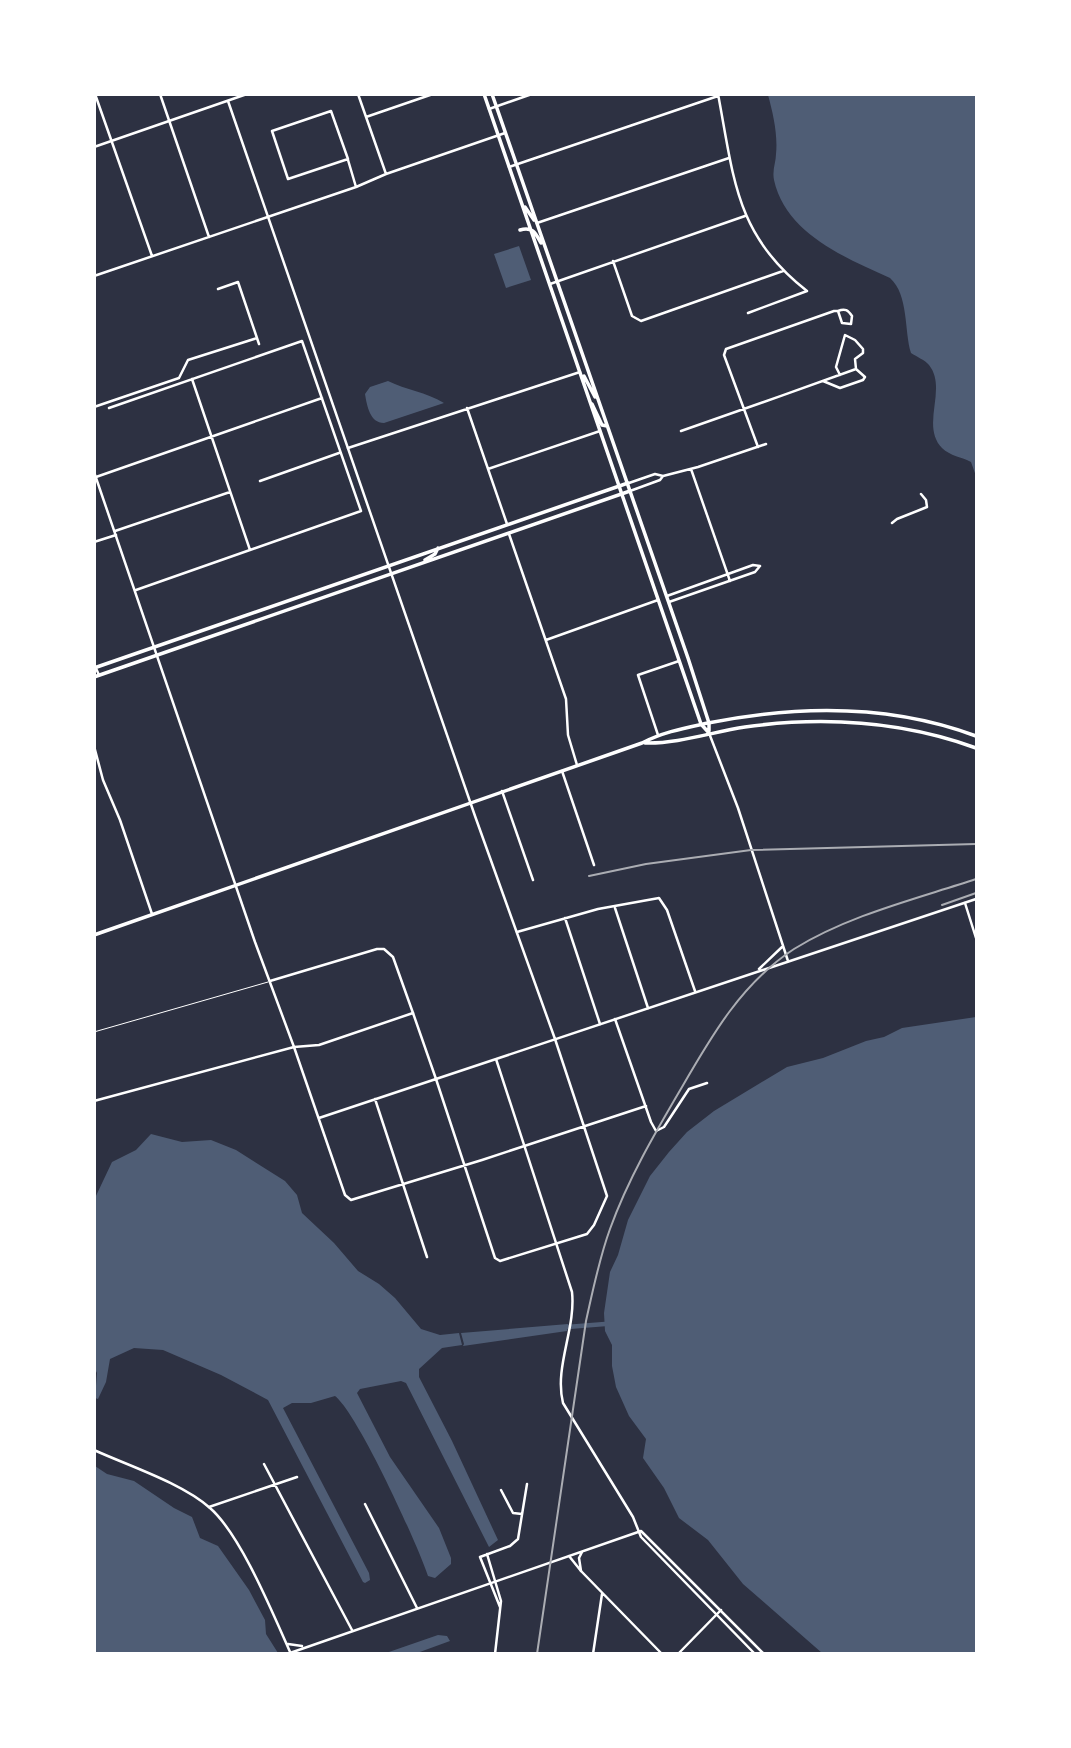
<svg xmlns="http://www.w3.org/2000/svg" width="1071" height="1748" viewBox="0 0 1071 1748" font-family="'Work Sans',sans-serif">
<style>
.water{fill:#4f5d75}
.lines{fill:none;stroke-linecap:round;stroke-linejoin:round}
.canal{stroke:#4f5d75;stroke-width:4.5}
.service{stroke:#fff;stroke-width:1}
.minor{stroke:#fff;stroke-width:2.5}
.tertiary{stroke:#fff;stroke-width:2.5}
.secondary{stroke:#fff;stroke-width:3.5}
.primary{stroke:#fff;stroke-width:3.5}
.trunk{stroke:#fff;stroke-width:3.5}
.rail{stroke:#abadb3;stroke-width:2}
</style>
<rect width="100%" height="100%" fill="#2d3142"/>
<path class="water" d="M 768,95 L 976,95 L 976,476 L 971,462 C 962,457 950,456 942,448 C 920,425 948,389 929,365 C 925,360 917,357 911,353 C 904,331 909,295 890,278 C 846,258 786,234 774,180 C 772,170 776,162 776,154 C 778,135 773,113 768,95 Z
M 519,246 L 531,280 L 506,288 L 494,254 Z
M 388,381 C 406,390 426,392 444,403 L 384,423 C 370,423 367,406 365,394 L 370,387 Z
M 976,1017 L 976,1653 L 822,1653 L 743,1584 L 708,1540 L 679,1518 L 664,1488 L 643,1458 L 646,1439 L 629,1416 L 616,1387 L 612,1366 L 612,1345 L 605,1331 L 604,1313 L 610,1272 L 618,1255 L 628,1220 L 650,1176 L 669,1152 L 687,1132 L 714,1111 L 787,1067 L 823,1058 L 866,1041 L 884,1037 L 902,1028 Z
M 151,1134 L 182,1142 L 211,1140 L 236,1150 L 285,1181 L 297,1195 L 302,1213 L 334,1243 L 358,1271 L 379,1284 L 395,1298 L 421,1329 L 440,1335 L 459,1333 L 462,1345 L 442,1348 L 419,1369 L 419,1377 L 452,1441 L 498,1540 L 489,1547 L 406,1383 L 401,1381 L 360,1389 L 357,1393 L 390,1457 L 439,1528 L 451,1558 L 451,1564 L 435,1578 L 428,1576 C 417,1543 358,1414 335,1396 L 311,1403 L 292,1403 L 283,1408 L 369,1573 L 370,1580 L 365,1583 L 363,1582 L 268,1400 L 221,1375 L 163,1350 L 134,1348 L 110,1359 L 106,1382 L 98,1399 L 95,1398 L 97,1373 L 94,1367 L 95,1198 L 112,1162 L 136,1150 Z
M 568,1324 L 567,1331 L 463,1346 L 464,1344 L 461,1333 Z
M 95,1466 L 107,1474 L 134,1481 L 174,1508 L 192,1517 L 200,1538 L 218,1546 L 249,1590 L 265,1620 L 266,1634 L 278,1653 L 95,1653 Z
M 438,1635 L 447,1636 L 450,1641 L 417,1653 L 386,1653 Z"/>
<g class="lines">
<path class="canal" d="M 567,1327 L 605,1324"/>
<path class="service" d="M 94,1032 L 268,982"/>
<path class="minor" d="M 95,94 L 152,256
M 160,94 L 209,237
M 358,94 L 386,174
M 718,94 C 734,178 735,235 807,291
M 489,109 L 532,94
M 331,111 L 348,159 L 288,179 L 272,131 Z
M 366,117 L 433,94
M 348,160 L 356,187
M 509,167 L 718,96
M 537,223 L 729,158
M 613,261 L 632,316 L 641,321 L 783,271
M 94,276 L 356,187 L 386,174 L 505,133
M 550,284 L 745,216
M 218,289 L 238,282 L 259,344
M 748,313 L 807,291
M 192,379 L 250,550
M 823,381 L 840,388 L 863,380 L 865,377 L 856,369
M 94,407 L 179,378 L 188,360 L 257,338
M 109,408 L 302,341 L 361,511 L 136,590
M 467,408 L 507,524
M 681,431 C 739,411 798,390 856,369 L 855,359 L 863,353 L 863,349 L 855,340 L 845,335 L 836,367 L 840,375
M 758,447 L 724,355 L 726,349 L 834,311 L 838,311 L 842,323 L 851,324 L 852,316 C 848,310 845,308 838,311
M 348,448 L 580,372
M 488,469 L 600,431
M 691,469 L 730,581
M 96,477 L 322,398
M 260,481 L 339,453
M 629,483 L 655,474 L 663,476 L 698,467 L 766,444
M 630,491 L 660,480 L 663,476
M 892,523 L 897,519 L 927,507 L 926,500 L 921,494
M 115,531 L 230,492
M 509,534 L 566,699 L 568,735 L 577,765
M 94,542 L 116,535
M 667,596 L 753,565 L 760,566
M 669,602 L 755,572 L 760,566
M 546,640 L 658,600
M 94,664 L 99,675
M 658,735 L 638,675 L 679,661
M 94,746 L 103,780 L 120,820 L 152,914
M 562,771 L 594,865
M 502,791 L 533,880
M 965,903 L 976,938
M 615,908 L 648,1008
M 565,918 L 600,1024
M 517,932 L 598,909 L 659,898 L 667,910 L 695,991
M 270,981 L 377,949 L 384,949 L 393,957 L 413,1013
M 615,1019 L 651,1122 L 656,1131 L 664,1127 L 689,1089 L 707,1083
M 294,1047 L 345,1195 L 351,1200 L 482,1160 L 646,1106
M 375,1099 L 427,1257
M 319,1118 L 436,1079 L 495,1258 L 500,1261 L 587,1234 L 594,1225 L 607,1196 L 555,1039
M 264,1464 L 352,1630
M 501,1490 L 513,1513 L 522,1514
M 365,1504 L 417,1608
M 209,1507 L 297,1477
M 487,1554 L 501,1601 L 495,1654
M 569,1556 L 581,1571 L 662,1654
M 500,1607 L 480,1557 L 510,1546 L 518,1539 L 527,1484
M 593,1654 L 602,1594
M 678,1654 L 721,1610"/>
<path class="tertiary" d="M 228,101 L 475,816 L 555,1039
M 94,147 L 247,94
M 94,472 L 255,942 L 294,1047
M 709,733 L 738,808 L 788,961
M 759,969 L 782,947
M 496,1059 L 572,1292 C 576,1329 554,1367 563,1403 L 633,1517 L 641,1537 L 755,1654
M 94,1101 L 294,1047 L 319,1045 L 413,1013 L 436,1079 L 976,899
M 94,1450 C 129,1466 182,1483 210,1508 C 241,1535 273,1614 291,1654
M 641,1531 L 764,1654
M 581,1571 L 579,1558 L 582,1552
M 288,1644 L 302,1646
M 290,1653 L 641,1531"/>
<path class="secondary" d="M 425,560 L 435,554 L 438,548
M 94,668 L 628,483
M 94,677 L 630,491"/>
<path class="primary" d="M 484,94 L 701,724 L 709,733
M 492,94 L 688,658 L 709,723 L 709,731
M 525,207 L 534,220
M 520,230 C 533,226 536,234 541,243
M 584,376 L 595,397
M 592,404 L 602,425 L 607,426"/>
<path class="trunk" d="M 645,743 C 678,744 712,732 745,727 C 824,716 901,721 976,748
M 94,935 L 642,743 C 663,732 685,728 708,723 C 798,705 890,704 976,736"/>
<path class="rail" d="M 589,876 L 646,864 L 751,850 L 976,844
M 942,905 L 976,893
M 537,1654 L 586,1321 C 593,1290 599,1259 610,1229 C 628,1179 655,1133 682,1087 C 712,1035 742,983 794,949 C 849,915 916,899 976,879"/>
</g>
<rect width="1071" height="1748" fill="none" stroke="#ffffff" stroke-width="192"/>
</svg>
